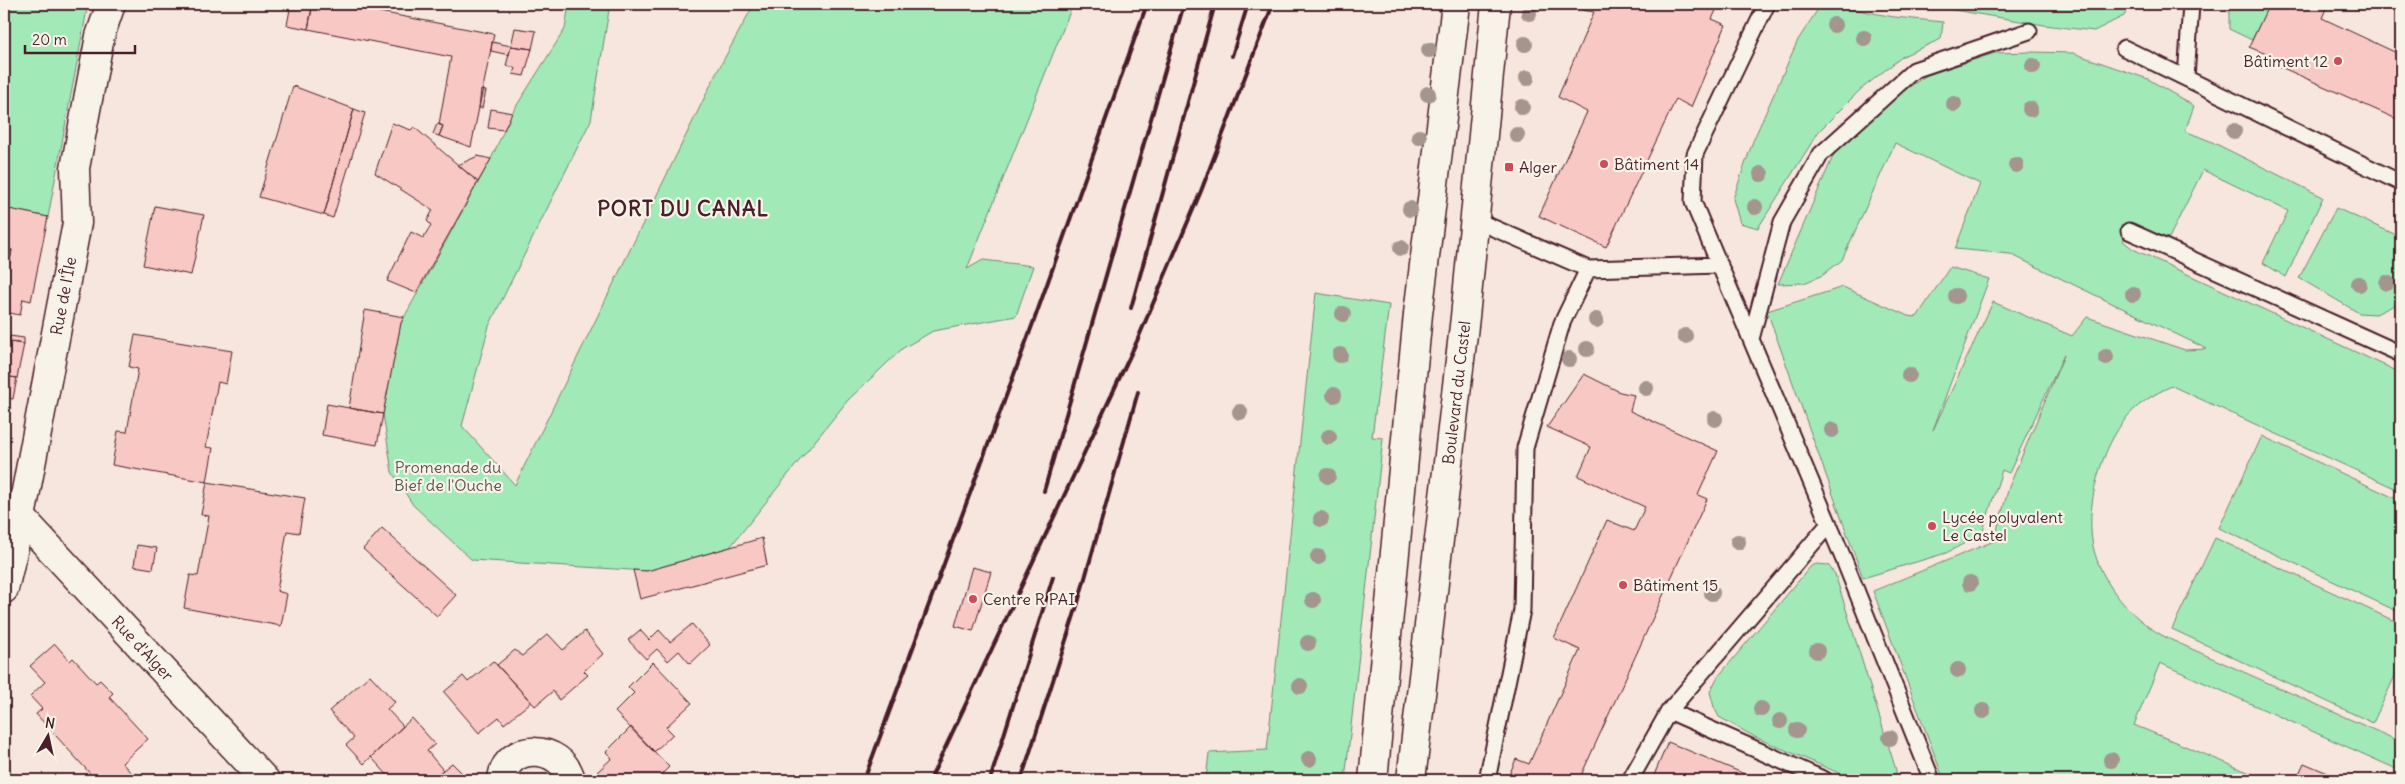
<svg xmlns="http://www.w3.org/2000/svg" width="2405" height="784" viewBox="0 0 2405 784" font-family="Delius,sans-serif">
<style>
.green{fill:#a1eab8;stroke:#768472}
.building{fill:#f8c8c4;stroke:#4a1f2b}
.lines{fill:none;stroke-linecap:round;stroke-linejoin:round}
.service-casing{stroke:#4a1f2b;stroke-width:19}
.minor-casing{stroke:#4a1f2b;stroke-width:31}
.secondary-casing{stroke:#4a1f2b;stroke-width:31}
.service{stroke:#f7f3e8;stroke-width:15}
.minor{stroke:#f7f3e8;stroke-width:28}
.secondary{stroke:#f7f3e8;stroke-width:28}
.rail{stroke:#4a1f2b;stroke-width:4}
.tree{fill:#a4958e}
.poi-dot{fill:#d1495b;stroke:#f7f3e8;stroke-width:2}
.labels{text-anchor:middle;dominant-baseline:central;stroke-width:4.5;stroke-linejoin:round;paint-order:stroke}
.poi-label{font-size:16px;fill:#4a1f2b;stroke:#f7f3e8;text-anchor:start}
.street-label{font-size:16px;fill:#4a1f2b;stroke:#f7f3e8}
.park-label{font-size:16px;fill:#60524e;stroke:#f7f3e8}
.district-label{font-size:21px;font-weight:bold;letter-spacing:1px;fill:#4a1f2b;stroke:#f7f3e8}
</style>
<rect width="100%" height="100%" fill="#f7e6dd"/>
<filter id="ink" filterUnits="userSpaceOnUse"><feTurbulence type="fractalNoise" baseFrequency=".02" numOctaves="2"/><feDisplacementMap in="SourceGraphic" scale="10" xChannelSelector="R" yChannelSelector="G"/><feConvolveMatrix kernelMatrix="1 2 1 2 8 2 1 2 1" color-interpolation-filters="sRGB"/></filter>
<g filter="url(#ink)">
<path class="green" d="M 4,4 L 88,4 L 48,217 L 4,208 Z
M 569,4 L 610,4 L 591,120 L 489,326 L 462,426 L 515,485 L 717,72 L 754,4 L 1073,4 L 967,269 L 983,260 L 1033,266 L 1016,316 L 933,331 L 903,348 L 848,400 L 730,547 L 647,571 L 472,560 L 413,505 L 392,472 L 383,414 L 401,323 L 491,159 L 512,113 L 565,29 Z
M 1918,4 L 2131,4 L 2124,16 L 2094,31 L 2044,25 Z
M 2229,4 L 2270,4 L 2252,40 L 2229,29 Z
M 1847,8 L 1894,17 L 1943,22 L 1941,39 L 1903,56 L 1860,90 L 1819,131 L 1758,228 L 1740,223 L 1733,199 L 1753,141 L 1798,40 L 1818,9 Z
M 2030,52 L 2073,53 L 2148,79 L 2194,106 L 2185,131 L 2210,141 L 2323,197 L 2286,277 L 2263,263 L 2288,211 L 2203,170 L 2169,238 L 2129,231 L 2123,241 L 2133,249 L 2401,373 L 2401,491 L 2172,386 C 2155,393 2134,406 2123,422 C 2098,456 2081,519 2097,560 C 2110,594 2135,621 2167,638 L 2401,742 L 2401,771 L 2160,663 L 2134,725 L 2267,780 L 1944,780 L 1873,591 L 1994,541 L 2009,487 L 2064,355 L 2009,473 L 2002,470 L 1982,534 L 1946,553 L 1863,578 L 1767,311 L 1843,287 L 1908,316 L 1917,317 L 1950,267 L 1989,279 L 1933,430 L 1993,302 L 2072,336 L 2087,317 L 2185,350 L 2207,349 L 2010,254 L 1955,249 L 1980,184 L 1895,143 L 1842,260 L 1823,275 L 1804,283 L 1778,284 L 1834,154 L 1886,103 L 1927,75 L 1995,53 Z
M 2336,208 L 2401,237 L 2401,302 L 2376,314 L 2359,313 L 2299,278 Z
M 1316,293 L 1389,305 L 1372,437 L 1383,438 L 1345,780 L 1206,780 L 1209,753 L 1267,750 Z
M 2262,436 L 2401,501 L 2401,613 L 2219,528 Z
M 2215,538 L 2401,624 L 2401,663 L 2373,723 L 2172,629 Z
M 1817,564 L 1828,565 L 1835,574 L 1896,770 L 1896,780 L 1855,780 L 1755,737 L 1719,717 L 1714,707 L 1710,692 L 1717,678 L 1811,566 Z"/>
<path class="building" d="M 291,4 L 312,7 L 308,29 L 287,25 Z
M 313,4 L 338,4 L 494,34 L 471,147 L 439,136 L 443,126 L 439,124 L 451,57 L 308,29 Z
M 1577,4 L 1719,4 L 1712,19 L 1726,25 L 1691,107 L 1676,99 L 1606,247 L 1539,216 L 1587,112 L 1558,97 L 1594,12 L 1582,10 Z
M 2269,4 L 2328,4 L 2322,18 L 2401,55 L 2401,121 L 2274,64 L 2276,58 L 2249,47 Z
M 515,28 L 536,31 L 532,49 L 511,46 Z
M 492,42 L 511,46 L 509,55 L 491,51 Z
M 511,46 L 532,49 L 524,76 L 513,74 L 515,68 L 506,66 Z
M 293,86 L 354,109 L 324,215 L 259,197 Z
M 481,90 L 486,91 L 482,108 L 479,108 Z
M 354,109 L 365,113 L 333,218 L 324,215 Z
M 491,109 L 512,113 L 504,130 L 488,128 Z
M 392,123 L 411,130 L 414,127 L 478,182 L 416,293 L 387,281 L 411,232 L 423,238 L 431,225 L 427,221 L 433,210 L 375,173 Z
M 437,124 L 443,126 L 439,136 L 433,134 Z
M 478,156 L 491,159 L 478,182 L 458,165 Z
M 155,206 L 204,215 L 191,275 L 143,265 Z
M 4,208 L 48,217 L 31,301 L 23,299 L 20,315 L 4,312 L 4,295 L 12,250 L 4,249 Z
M 4,249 L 12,250 L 9,264 L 4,264 Z
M 365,310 L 404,317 L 401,323 L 383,414 L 349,408 Z
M 135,335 L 232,351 L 226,384 L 218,382 L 206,447 L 213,448 L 207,482 L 112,465 L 118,431 L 127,432 L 138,369 L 129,367 Z
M 10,336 L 24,338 L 24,344 L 9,342 Z
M 4,341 L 24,344 L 17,378 L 4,376 Z
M 1584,374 L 1620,392 L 1634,395 L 1630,411 L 1718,451 L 1698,495 L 1707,499 L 1579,780 L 1507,780 L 1516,759 L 1529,764 L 1580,650 L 1554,638 L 1607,520 L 1634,531 L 1645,507 L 1578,476 L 1591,447 L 1547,427 Z
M 4,376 L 17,378 L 13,399 L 4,398 Z
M 327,404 L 383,414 L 377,445 L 322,435 Z
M 207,482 L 305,498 L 299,533 L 287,531 L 277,591 L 287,594 L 281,626 L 184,608 L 190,575 L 198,576 L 209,516 L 201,515 Z
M 382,528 L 456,595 L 437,616 L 363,549 Z
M 762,538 L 767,565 L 640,599 L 633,570 L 647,571 Z
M 137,545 L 157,548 L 153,569 L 134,566 Z
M 972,567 L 991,572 L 973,631 L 955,626 Z
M 692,624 L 710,645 L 690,664 L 679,651 L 668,661 L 657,649 L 646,659 L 628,640 L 640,630 L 649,640 L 659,630 L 670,642 Z
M 585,631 L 603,654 L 584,671 L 588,675 L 559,700 L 553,691 L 535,706 L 497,665 L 515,650 L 522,656 L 548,634 L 563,650 Z
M 55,644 L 70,661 L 73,658 L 96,683 L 100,680 L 113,693 L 109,697 L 148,739 L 122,763 L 138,780 L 96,780 L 36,714 L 42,709 L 30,696 L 45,682 L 30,666 Z
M 493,661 L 531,702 L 504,724 L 499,717 L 479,733 L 444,692 L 463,676 L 468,682 Z
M 653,662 L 692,703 L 666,727 L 673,734 L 654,752 L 615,712 L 634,693 L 628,687 Z
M 370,675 L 395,702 L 387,709 L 403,726 L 364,764 L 346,745 L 354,738 L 329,711 Z
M 412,718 L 435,744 L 427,751 L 443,770 L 432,780 L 392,780 L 371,757 Z
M 631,727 L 669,767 L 656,780 L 601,780 L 595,774 L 612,758 L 606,752 Z
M 1668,742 L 1759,780 L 1652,780 Z
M 452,763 L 469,780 L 432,780 L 443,770 Z
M 2304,763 L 2344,780 L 2296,780 Z"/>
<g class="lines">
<g class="service-casing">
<path id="service" d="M 1767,4 L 1695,154 L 1693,202 L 1844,560 L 1932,780
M 2124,48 L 2401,183
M 2186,78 L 2191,4
M 1475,220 L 1588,269 L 1720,265
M 2129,231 L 2401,354
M 1751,339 L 1782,222 L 1821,154 L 1914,70 L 2029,31
M 1487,780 L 1522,610 L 1525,448 L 1562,323 L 1588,269
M 1630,780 L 1669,711
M 1825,780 L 1669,711 L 1829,524"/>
</g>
<g class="minor-casing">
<g id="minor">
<path id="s1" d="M 21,517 L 265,780"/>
<path id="s2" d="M 4,589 L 21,517 L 77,223 L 75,168 L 100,36 L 111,4"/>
<path d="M 502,780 C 505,742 562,743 571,780"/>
</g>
</g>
<g class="secondary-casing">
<g id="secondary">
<path d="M 1373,780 L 1418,314 L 1456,4"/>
<path id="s3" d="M 1411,780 L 1465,317 L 1496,4"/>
</g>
</g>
<use href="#service" class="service"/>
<use href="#minor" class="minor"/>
<use href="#secondary" class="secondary"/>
<path class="rail" d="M 1232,56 L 1248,4
M 1131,308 L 1215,4
M 1044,491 L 1184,4
M 864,780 L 1036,315 L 1147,4
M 930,780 L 1137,341 L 1201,191 L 1273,4
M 957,780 L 958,777
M 990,780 L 1053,577
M 1021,780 L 1077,606 L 1138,392"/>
</g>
<g class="tree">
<circle cx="1529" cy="13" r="8"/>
<circle cx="1834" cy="25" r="8"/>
<circle cx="1864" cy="38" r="8"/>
<circle cx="1525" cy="44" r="8"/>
<circle cx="1429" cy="50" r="8"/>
<circle cx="2033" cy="66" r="8"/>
<circle cx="1527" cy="78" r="8"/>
<circle cx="1428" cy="94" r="8"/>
<circle cx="1954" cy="104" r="8"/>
<circle cx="1522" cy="107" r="8"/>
<circle cx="2030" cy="109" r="8"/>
<circle cx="2234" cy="131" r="8"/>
<circle cx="1517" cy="135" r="8"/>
<circle cx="1419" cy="137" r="8"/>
<circle cx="2016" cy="165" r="8"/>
<circle cx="1761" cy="174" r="8"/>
<circle cx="1755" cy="207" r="8"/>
<circle cx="1410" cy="209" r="8"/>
<circle cx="1401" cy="248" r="8"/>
<circle cx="2387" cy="283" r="8"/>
<circle cx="2359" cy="284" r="8"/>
<circle cx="2133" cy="294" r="8"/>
<circle cx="1956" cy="296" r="8"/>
<circle cx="1343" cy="314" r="8"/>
<circle cx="1596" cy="320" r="8"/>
<circle cx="1685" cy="336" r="8"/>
<circle cx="1587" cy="349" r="8"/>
<circle cx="1340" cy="355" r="8"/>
<circle cx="2106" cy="357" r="8"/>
<circle cx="1569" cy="359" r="8"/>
<circle cx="1909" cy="375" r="8"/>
<circle cx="1646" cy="388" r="8"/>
<circle cx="1334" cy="395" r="8"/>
<circle cx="1240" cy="412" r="8"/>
<circle cx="1715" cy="419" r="8"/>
<circle cx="1832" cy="430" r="8"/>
<circle cx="1329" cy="437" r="8"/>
<circle cx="1328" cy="476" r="8"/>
<circle cx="1321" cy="519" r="8"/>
<circle cx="1738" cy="542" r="8"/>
<circle cx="1318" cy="557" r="8"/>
<circle cx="1970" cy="583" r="8"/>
<circle cx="1712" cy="593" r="8"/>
<circle cx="1313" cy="600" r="8"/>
<circle cx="1308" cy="643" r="8"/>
<circle cx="1817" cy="651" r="8"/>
<circle cx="1958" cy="670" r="8"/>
<circle cx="1300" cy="686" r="8"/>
<circle cx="1761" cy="709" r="8"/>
<circle cx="1983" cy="711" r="8"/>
<circle cx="1780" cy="721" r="8"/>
<circle cx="1797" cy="730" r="8"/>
<circle cx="1890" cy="738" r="8"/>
<circle cx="1309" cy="759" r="8"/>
<circle cx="2111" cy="760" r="8"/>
</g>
</g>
<g class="poi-dot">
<circle cx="2338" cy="61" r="5"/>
<circle cx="1604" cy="164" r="5"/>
<rect x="1504" y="162" width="10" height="10" rx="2.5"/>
<circle cx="1932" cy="526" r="5"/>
<circle cx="1623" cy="585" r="5"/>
<circle cx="973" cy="599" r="5"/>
</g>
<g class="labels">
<g class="poi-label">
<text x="2328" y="61" text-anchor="end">Bâtiment 12</text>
<text x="1614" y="164">Bâtiment 14</text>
<text x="1519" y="167">Alger</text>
<text x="1942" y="517">Lycée polyvalent<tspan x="1942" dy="18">Le Castel</tspan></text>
<text x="1633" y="585">Bâtiment 15</text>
<text x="983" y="599">Centre R PAI</text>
</g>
<g class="street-label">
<text stroke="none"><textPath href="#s2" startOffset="299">Rue de l'Île</textPath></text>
<text stroke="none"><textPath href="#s3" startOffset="390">Boulevard du Castel</textPath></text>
<text stroke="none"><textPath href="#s1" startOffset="179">Rue d'Alger</textPath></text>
</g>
<g class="park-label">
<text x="448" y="467">Promenade du<tspan x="448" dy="18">Bief de l'Ouche</tspan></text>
</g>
<g class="district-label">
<text x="683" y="208">PORT DU CANAL</text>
</g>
</g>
<rect width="2405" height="784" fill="none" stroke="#f7f3e8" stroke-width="20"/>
<rect x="10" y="10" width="2385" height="764" fill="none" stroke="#4a1f2b" stroke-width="2" filter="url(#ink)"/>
<g transform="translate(48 736) rotate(9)" stroke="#f7f3e8" stroke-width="4" paint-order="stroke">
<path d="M0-4L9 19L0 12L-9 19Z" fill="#4a1f2b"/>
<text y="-8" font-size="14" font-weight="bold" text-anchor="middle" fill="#4a1f2b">N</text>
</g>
<path d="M25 45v8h110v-8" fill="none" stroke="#4a1f2b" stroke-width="2.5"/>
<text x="32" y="45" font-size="15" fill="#4a1f2b" stroke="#f7f3e8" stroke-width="4" paint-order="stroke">20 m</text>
</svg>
